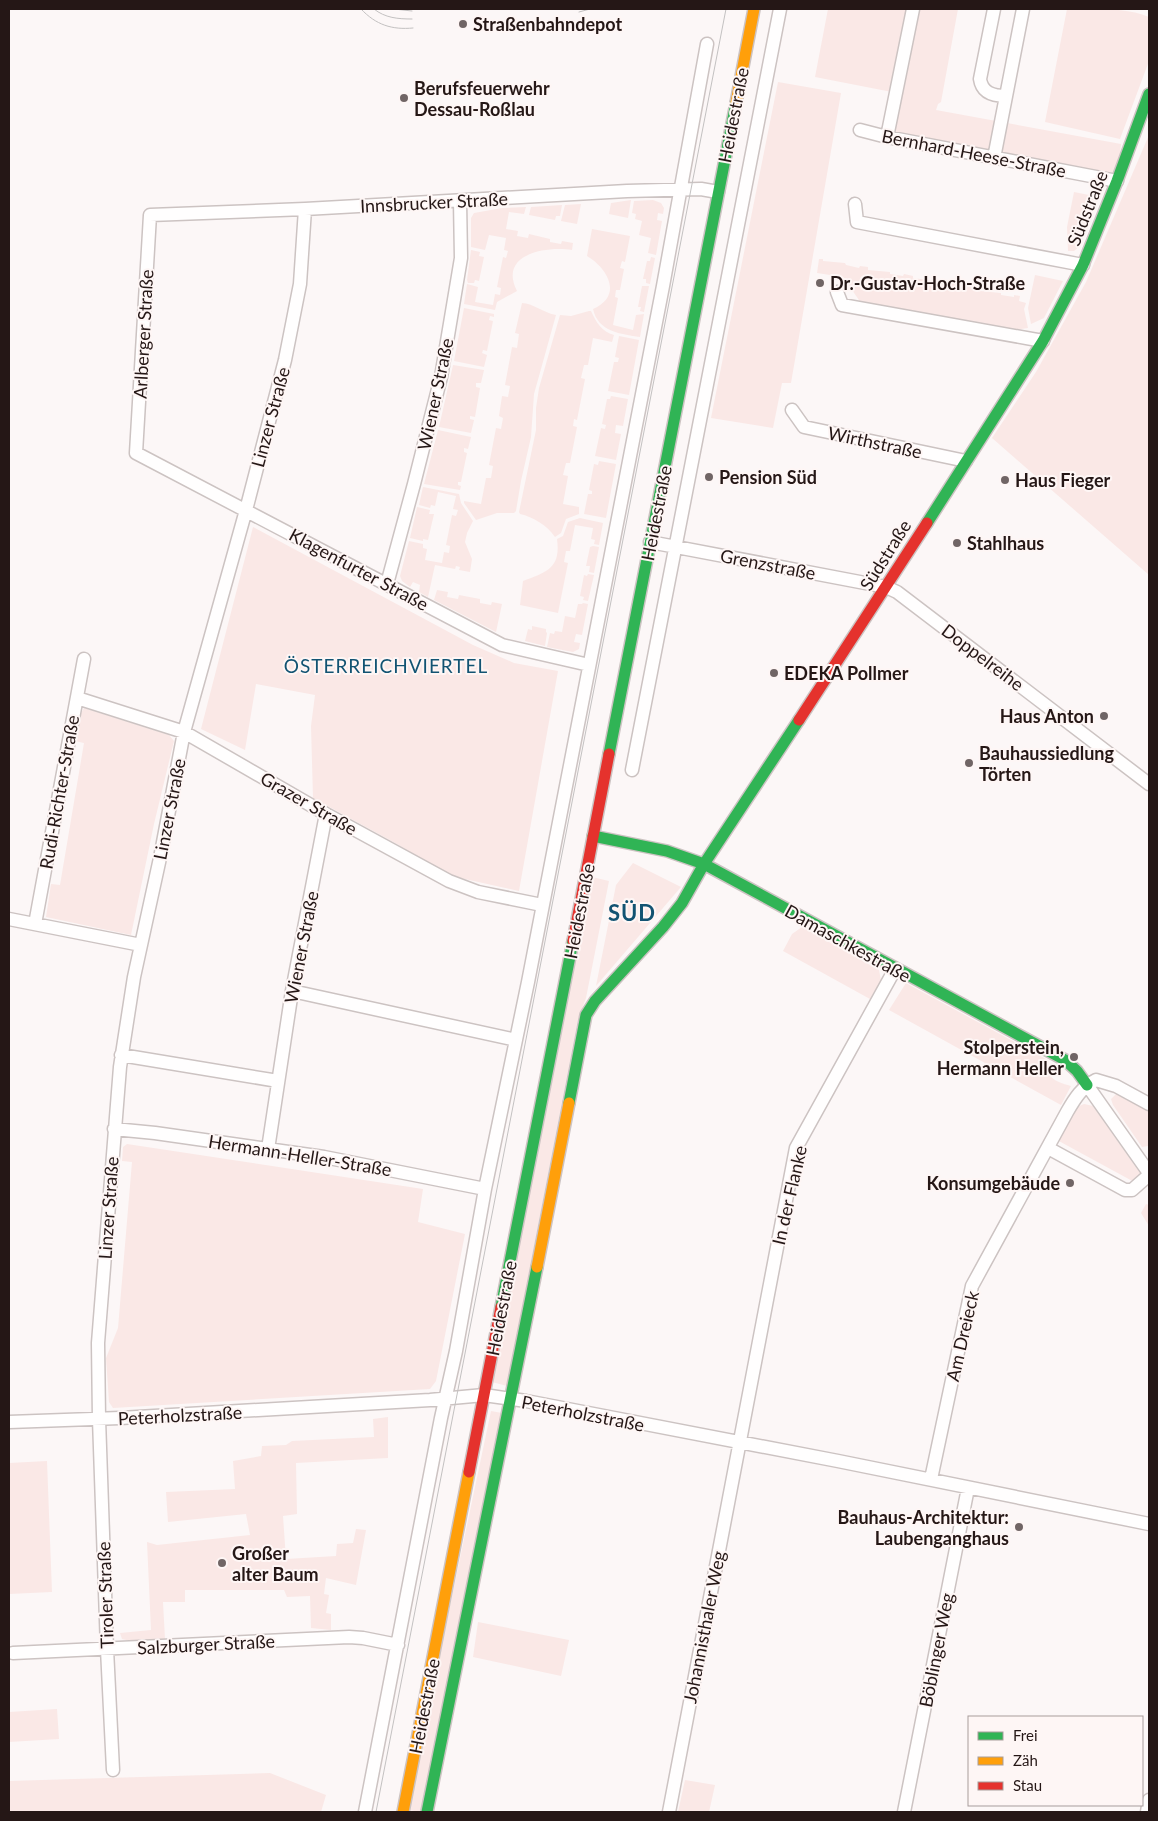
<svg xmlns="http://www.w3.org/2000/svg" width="1158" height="1821" viewBox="0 0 1158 1821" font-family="Lato,sans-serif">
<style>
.green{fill:#fae8e6}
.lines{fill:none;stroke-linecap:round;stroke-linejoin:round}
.street-casing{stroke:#ccc3c2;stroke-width:15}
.fast-casing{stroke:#ccc3c2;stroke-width:14}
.slow-casing{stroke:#ccc3c2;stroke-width:14}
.jam-casing{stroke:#ccc3c2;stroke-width:14}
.street{stroke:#fffefe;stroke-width:12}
.fast{stroke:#30b455;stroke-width:11}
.slow{stroke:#ff9f0a;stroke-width:11}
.jam{stroke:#e5322d;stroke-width:11}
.tram{stroke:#c3c1c1;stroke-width:1}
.poi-dot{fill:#706565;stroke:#fef6f5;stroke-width:2}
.labels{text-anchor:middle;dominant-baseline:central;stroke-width:4;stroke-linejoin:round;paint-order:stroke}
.poi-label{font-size:18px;font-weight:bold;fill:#251716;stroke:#fef6f5;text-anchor:start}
.street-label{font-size:18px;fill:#251716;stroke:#fef6f5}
.neighbourhood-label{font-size:19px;letter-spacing:1px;fill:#125372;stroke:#fef6f5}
.district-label{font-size:22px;font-weight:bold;letter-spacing:1px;fill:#125372;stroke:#fef6f5}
</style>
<rect width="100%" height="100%" fill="#fcf7f7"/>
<path class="green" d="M 828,9 L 958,9 L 941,102 L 938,104 L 936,110 L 1121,144 L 1117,181 L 887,137 L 897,93 L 815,77 Z
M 1067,9 C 1094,9 1124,7 1149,17 L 1149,61 L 1120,139 L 1045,122 Z
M 778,82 L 841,93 L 791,383 L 782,383 L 773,428 L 711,418 Z
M 1149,135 L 1149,575 L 992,438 L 1036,372 L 1086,282 Z
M 1074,192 L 1099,197 L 1080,246 L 1074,251 L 1068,251 L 1067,227 Z
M 631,200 L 628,218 L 609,214 L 611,203 Z
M 653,200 L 661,203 L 664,208 L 663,214 L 658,213 L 657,220 L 662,221 L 656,255 L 648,253 L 651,238 L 639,235 L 642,221 L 635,219 L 636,214 L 632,213 L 634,201 Z
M 581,204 L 577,224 L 561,221 L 565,205 Z
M 562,205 L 560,216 L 556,216 L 555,220 L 529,215 L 531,207 Z
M 526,207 L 524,214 L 509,212 L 506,229 L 518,231 L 517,236 L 528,238 L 529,234 L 550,239 L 550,242 L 561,244 L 562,241 L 573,243 L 572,250 C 546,246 498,254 517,291 L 497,302 L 495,310 L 464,304 L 467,284 L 478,287 L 475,302 L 493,305 L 495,294 L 500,295 L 501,288 L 497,287 L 503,257 L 506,258 L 508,251 L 504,250 L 506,238 L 489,235 L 485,250 L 471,247 L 471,218 L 474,213 L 502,208 Z
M 592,229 L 630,236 L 625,262 L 622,261 L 620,268 L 624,269 L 620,290 L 616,290 L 615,297 L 618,298 L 613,325 L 633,330 L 636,315 L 644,314 L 640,337 C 621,334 598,332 593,309 C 624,295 607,268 587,256 Z
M 471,250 L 480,252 L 479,256 L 484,257 L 479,281 L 475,280 L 474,283 L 468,283 L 467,280 Z
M 651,257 L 655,258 L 650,284 L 646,283 L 646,279 L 643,279 L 647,261 L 650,261 Z
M 819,259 L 823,259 L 823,261 L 845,263 L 846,265 L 859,268 L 860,266 L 868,267 L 868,270 L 890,272 L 890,274 L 903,276 L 904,274 L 913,276 L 913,278 L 935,281 L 936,282 L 948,284 L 949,283 L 957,284 L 958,286 L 979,288 L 980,291 L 1001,293 L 1001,295 L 1014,297 L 1014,295 L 1020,296 L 1019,301 L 1026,303 L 1024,309 L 1028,328 L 1015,330 L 861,303 L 843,277 L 817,273 Z
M 1035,275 L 1063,281 L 1044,318 L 1031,324 L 1028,308 Z
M 642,286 L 649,286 L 644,312 L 640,311 L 641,307 L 638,307 Z
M 522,303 C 532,303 544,313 556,315 L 534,394 L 531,437 L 521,481 L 516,511 L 514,513 L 497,513 L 476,520 L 464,503 L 464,501 L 481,504 L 486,478 L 491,478 L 493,466 L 489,465 L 496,428 L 501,429 L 503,418 L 499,416 L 502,396 L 508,397 L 510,386 L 505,385 L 512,347 L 517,348 L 519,334 L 515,333 Z
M 464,308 L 494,314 L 494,317 L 490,316 L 489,320 L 493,321 L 487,351 L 483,350 L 482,353 L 487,355 L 484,367 L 454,361 Z
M 589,311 L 591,311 C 596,322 602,332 614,335 L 612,342 L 593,338 L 588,365 L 584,365 L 581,378 L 585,379 L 577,420 L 574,419 L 573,426 L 577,427 L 570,463 L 566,463 L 563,475 L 568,476 L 563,504 L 579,507 L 579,514 L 566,519 L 561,533 L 555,537 C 547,525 533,517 520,514 L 519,512 L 536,430 L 536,408 L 539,388 L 560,315 L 571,316 Z
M 619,336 L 639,340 L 629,395 L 608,391 L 614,362 L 618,362 L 619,358 L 615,357 Z
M 453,365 L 484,370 L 481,383 L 476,383 L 476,387 L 480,388 L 475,417 L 470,416 L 470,419 L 474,420 L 471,433 L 439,427 Z
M 611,396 L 628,399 L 623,426 L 616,425 L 615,433 L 621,434 L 616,460 L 595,456 L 601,428 L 605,429 L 606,425 L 602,424 L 607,399 L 610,399 Z
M 438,430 L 471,437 L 468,449 L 464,448 L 464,452 L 467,453 L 461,482 L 458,482 L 458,485 L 461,486 L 460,490 L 424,484 Z
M 599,461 L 616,464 L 606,518 L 584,514 L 588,494 L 592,494 L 592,491 L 589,490 L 594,464 L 598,465 Z
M 423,487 L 459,494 L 461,503 L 473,521 L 467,533 L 465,542 L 472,559 L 470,572 L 459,570 L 460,567 L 456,566 L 455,569 L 435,565 L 428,597 L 419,592 L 420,585 L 413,582 L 410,587 L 402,581 L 400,576 L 409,541 L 423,544 L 423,548 L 427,549 L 425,560 L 442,563 L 444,552 L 449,553 L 450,546 L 446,545 L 452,515 L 456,516 L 458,510 L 453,509 L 456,496 L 438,492 L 435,506 L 431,505 L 430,508 L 419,505 Z
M 417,507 L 430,510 L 429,514 L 434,514 L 428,540 L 423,539 L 423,541 L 410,538 Z
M 580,518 L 603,523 L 599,545 L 594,544 L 595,540 L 591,539 L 593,528 L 575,525 L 570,551 L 566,551 L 564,562 L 568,563 L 558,613 L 520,605 L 523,581 C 547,572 561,568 557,539 L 563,536 L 568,522 Z
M 253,527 L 473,645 L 514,663 L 558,671 L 519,891 L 447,875 L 397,844 L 313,798 L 311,726 L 315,695 L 256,684 L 245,750 L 201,729 Z
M 593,546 L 599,547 L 594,573 L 589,572 L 590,566 L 586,566 L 590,547 Z
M 588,574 L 594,575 L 588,601 L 583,600 L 584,597 L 580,596 L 584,575 L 587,576 Z
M 437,590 L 448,592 L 447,597 L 458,599 L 459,595 L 480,599 L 480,603 L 491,605 L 492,602 L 502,604 L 496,632 L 434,600 Z
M 583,603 L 588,604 L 582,635 L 576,634 L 574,642 L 580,643 L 579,649 L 573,652 L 547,647 L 550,633 L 554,634 L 555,631 L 562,632 L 565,616 L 575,618 L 578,604 L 582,604 Z
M 532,626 L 546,629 L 546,632 L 547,633 L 545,646 L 525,641 L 528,629 L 532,630 Z
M 84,708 L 169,735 L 174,741 L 154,824 L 131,935 L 46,917 L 51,884 L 60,885 L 84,743 L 75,741 L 78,718 Z
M 633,863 L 681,887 L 596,986 L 616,885 Z
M 592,877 L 609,881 L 586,998 L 578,1019 L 507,1386 L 492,1382 Z
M 802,927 L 879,970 L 881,980 L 870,999 L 783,951 L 792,934 Z
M 906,983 L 1046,1059 C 1047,1078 1053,1081 1071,1086 L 1061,1105 L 889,1010 Z
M 1117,1093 L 1149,1110 L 1148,1146 L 1142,1147 L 1113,1105 L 1111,1099 Z
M 1084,1104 L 1093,1106 L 1140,1173 L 1139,1179 L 1136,1183 L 1057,1140 L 1074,1108 Z
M 127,1144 L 423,1189 L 418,1222 L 465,1234 L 436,1381 L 430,1389 L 113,1408 L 109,1402 L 106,1358 L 118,1328 L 132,1162 L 122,1161 L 123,1147 Z
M 1146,1204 L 1149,1205 L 1149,1226 L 1141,1213 Z
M 491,1411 L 502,1413 L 422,1812 L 407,1810 Z
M 388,1417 L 388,1458 L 296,1463 L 297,1514 L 283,1516 L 286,1559 L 336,1556 L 337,1544 L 353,1543 L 356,1529 L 366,1530 L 356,1585 L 326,1578 L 324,1594 L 329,1595 L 326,1613 L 331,1614 L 331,1630 L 311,1628 L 310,1596 L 287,1597 L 284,1590 L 185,1590 L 185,1602 L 163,1602 L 165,1639 L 131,1641 L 122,1639 L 120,1633 L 151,1630 L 147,1542 L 157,1545 L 250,1535 L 246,1514 L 168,1522 L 166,1492 L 235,1489 L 233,1461 L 261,1456 L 262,1446 L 286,1445 L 292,1441 L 374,1437 L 373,1419 Z
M 47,1461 L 52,1592 L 9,1594 L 9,1463 Z
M 478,1622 L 569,1640 L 561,1676 L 473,1657 Z
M 57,1709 L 59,1739 L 9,1742 L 9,1712 Z
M 270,1773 L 326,1795 L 321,1812 L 9,1812 L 9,1781 Z
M 685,1780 L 715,1785 L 709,1812 L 678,1812 Z"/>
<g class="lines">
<g class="street-casing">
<path id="street" d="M 994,9 L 980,79 C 982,93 993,96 1006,96
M 860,130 L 887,137 L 1117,181
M 887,137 L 913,9
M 994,158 L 1023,9
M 855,204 L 857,222 L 1083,265
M 837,292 L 842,305 L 1043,341
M 792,410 L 804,427 L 966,461
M 650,542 L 886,587 L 897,592 L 1149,784
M 387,584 L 414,484 L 441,377 L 461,258 L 460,201
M 589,665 L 502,645 L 136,453 L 150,215 L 305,209 L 627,191 L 701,189 L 718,192
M 77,698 L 184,732 L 326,814 L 449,881 L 478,892 L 542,905
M 632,770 L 780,9
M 9,919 L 141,945
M 35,924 L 84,659
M 292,991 L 516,1040
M 121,1055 L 278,1081
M 1087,1085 L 1149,1173
M 114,1129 L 155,1133 L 324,1157 L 485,1189
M 1048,1148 L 1125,1190 L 1132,1190 L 1149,1175
M 268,1149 L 292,991 L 326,814
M 9,1422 L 120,1418 L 430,1400 L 484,1395 L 526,1401 L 838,1461 L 1149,1524
M 931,1479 L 972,1286 L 1067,1112 C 1075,1098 1082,1087 1096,1080 L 1116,1086 L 1149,1104
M 13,1653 L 349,1637 L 363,1638 L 398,1645
M 113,1770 L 107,1649 L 99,1419 L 98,1343 L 120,1067 L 134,977 L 160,858 L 184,732 L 246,510 L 285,360 L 300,284 L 305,209
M 365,1812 L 441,1418 L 456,1351 L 485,1189 L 528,982 L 663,286 L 707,44
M 669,1812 L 796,1148 L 895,969
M 904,1812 L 968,1488
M 1147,1812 L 1149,1800"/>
</g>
<g class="fast-casing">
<path id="fast" d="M 927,523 L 1043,341 L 1083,265 L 1117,181 L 1149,94
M 609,754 L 736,103
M 593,836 L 667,851 L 704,864 L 1065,1060 L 1077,1071 L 1087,1085
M 569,1103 L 586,1015 L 595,1001 L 663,927 L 682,903 L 704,864 L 799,720
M 501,1307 L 573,941
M 427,1812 L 537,1267"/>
</g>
<g class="slow-casing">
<path id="slow" d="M 736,103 L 754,9
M 537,1267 L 569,1103
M 403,1812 L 469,1472"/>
</g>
<g class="jam-casing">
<path id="jam" d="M 799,720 L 927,523
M 573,941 L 609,754
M 469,1472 L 501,1307"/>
</g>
<use href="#street" class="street"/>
<use href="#fast" class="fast"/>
<use href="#slow" class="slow"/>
<use href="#jam" class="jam"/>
<path class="tram" d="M 361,9 C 376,25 392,30 413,28
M 374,9 C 385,18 398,19 412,19
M 394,9 L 412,11
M 579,12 L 590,9
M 376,1812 L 726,9"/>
</g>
<g class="poi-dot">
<circle cx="463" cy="24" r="5"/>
<circle cx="404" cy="98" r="5"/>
<circle cx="820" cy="283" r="5"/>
<circle cx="709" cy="477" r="5"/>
<circle cx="1005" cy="480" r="5"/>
<circle cx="957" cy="543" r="5"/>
<circle cx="774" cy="673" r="5"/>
<circle cx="1104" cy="716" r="5"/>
<circle cx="969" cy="763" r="5"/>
<circle cx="1074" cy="1057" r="5"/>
<circle cx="1070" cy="1183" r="5"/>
<circle cx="1019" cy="1527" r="5"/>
<circle cx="222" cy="1563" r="5"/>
</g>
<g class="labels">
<g class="poi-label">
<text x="473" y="24">Straßenbahndepot</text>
<text x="414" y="88">Berufsfeuerwehr<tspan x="414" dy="21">Dessau-Roßlau</tspan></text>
<text x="830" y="283">Dr.-Gustav-Hoch-Straße</text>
<text x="719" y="477">Pension Süd</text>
<text x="1015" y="480">Haus Fieger</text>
<text x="967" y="543">Stahlhaus</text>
<text x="784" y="673">EDEKA Pollmer</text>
<text x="1094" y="716" text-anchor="end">Haus Anton</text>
<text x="979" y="753">Bauhaussiedlung<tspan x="979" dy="21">Törten</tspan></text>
<text x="1064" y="1047" text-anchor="end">Stolperstein,<tspan x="1064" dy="21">Hermann Heller</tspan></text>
<text x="1060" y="1183" text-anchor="end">Konsumgebäude</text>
<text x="1009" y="1517" text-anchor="end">Bauhaus-Architektur:<tspan x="1009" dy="21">Laubenganghaus</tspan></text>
<text x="232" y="1553">Großer<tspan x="232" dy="21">alter Baum</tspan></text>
</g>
<g class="street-label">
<text transform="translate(733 115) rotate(-79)">Heidestraße</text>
<text transform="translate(974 153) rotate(11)">Bernhard-Heese-Straße</text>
<text transform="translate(434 202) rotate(-3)">Innsbrucker Straße</text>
<text transform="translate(1087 208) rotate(-68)">Südstraße</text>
<text transform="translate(143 334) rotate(-87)">Arlberger Straße</text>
<text transform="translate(435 394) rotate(-78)">Wiener Straße</text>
<text transform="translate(270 417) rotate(-75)">Linzer Straße</text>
<text transform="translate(875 442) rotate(12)">Wirthstraße</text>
<text transform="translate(656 513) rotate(-79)">Heidestraße</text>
<text transform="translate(885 555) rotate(-58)">Südstraße</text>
<text transform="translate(768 564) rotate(11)">Grenzstraße</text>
<text transform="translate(359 569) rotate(28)">Klagenfurter Straße</text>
<text transform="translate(983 657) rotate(37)">Doppelreihe</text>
<text transform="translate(59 792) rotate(-80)">Rudi-Richter-Straße</text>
<text transform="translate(309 803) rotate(30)">Grazer Straße</text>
<text transform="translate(169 809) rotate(-79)">Linzer Straße</text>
<text transform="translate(579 911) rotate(-79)">Heidestraße</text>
<text transform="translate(848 943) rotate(29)">Damaschkestraße</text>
<text transform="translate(301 947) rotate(-79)">Wiener Straße</text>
<text transform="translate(300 1155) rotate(9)">Hermann-Heller-Straße</text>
<text transform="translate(789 1195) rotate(-77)">In der Flanke</text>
<text transform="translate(108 1208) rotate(-86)">Linzer Straße</text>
<text transform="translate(501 1308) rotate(-79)">Heidestraße</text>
<text transform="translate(962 1336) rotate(-77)">Am Dreieck</text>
<text transform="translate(583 1413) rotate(11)">Peterholzstraße</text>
<text transform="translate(180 1415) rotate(-3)">Peterholzstraße</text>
<text transform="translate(105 1595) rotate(-92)">Tiroler Straße</text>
<text transform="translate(704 1627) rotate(-79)">Johannisthaler Weg</text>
<text transform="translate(206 1644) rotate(-3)">Salzburger Straße</text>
<text transform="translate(936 1650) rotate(-79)">Böblinger Weg</text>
<text transform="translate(424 1706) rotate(-79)">Heidestraße</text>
</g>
<g class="neighbourhood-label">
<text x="386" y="665">ÖSTERREICHVIERTEL</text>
</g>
<g class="district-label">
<text x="632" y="912">SÜD</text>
</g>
</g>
<rect width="1158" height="1821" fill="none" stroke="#251716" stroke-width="20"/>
<rect x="968" y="1716" width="175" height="90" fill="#fef6f5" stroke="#a79d9c"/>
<rect x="978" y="1732" width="25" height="8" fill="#30b455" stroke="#a79d9c"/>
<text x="1013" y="1741" font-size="15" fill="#251716">Frei</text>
<rect x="978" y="1757" width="25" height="8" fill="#ff9f0a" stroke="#a79d9c"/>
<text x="1013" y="1766" font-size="15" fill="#251716">Zäh</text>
<rect x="978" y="1782" width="25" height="8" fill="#e5322d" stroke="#a79d9c"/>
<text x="1013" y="1791" font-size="15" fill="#251716">Stau</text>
</svg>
